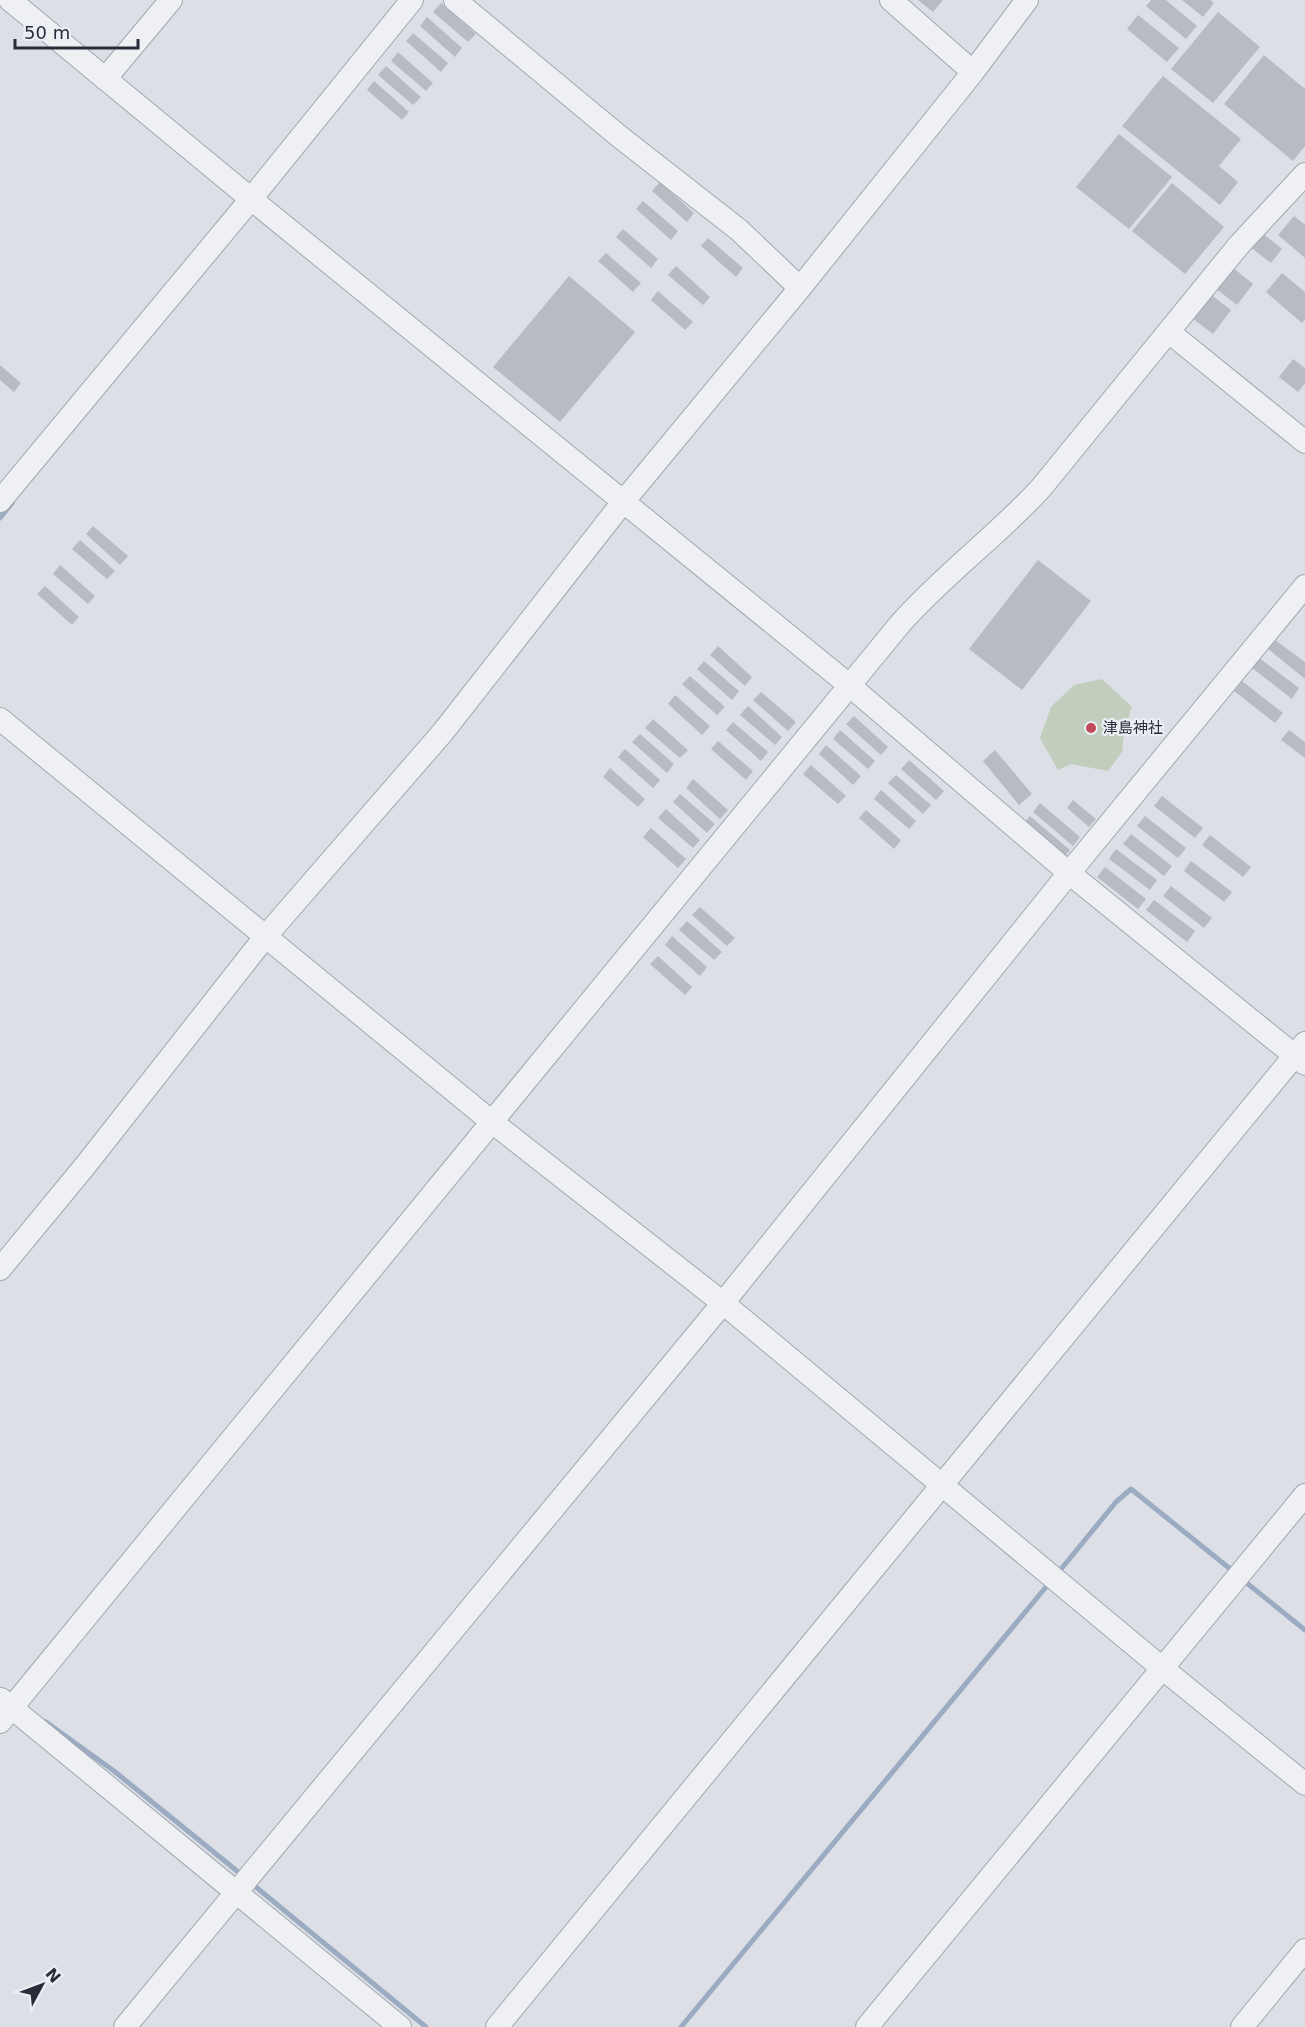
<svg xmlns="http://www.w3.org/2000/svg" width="1305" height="2027" viewBox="0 0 1305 2027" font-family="'DejaVu Sans','Noto Sans JP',sans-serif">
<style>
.green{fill:#c1cebe}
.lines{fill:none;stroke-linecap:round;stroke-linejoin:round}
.stream{stroke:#9aabc2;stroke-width:5}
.building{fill:#b7bbc4}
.minor-casing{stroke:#a2a6ae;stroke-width:24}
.minor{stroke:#eef0f4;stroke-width:22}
.poi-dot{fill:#bf4c57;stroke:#ebeef3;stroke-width:2}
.labels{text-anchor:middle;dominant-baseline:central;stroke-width:4.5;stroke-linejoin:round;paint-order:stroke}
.poi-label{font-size:15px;fill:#282d39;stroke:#ebeef3;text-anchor:start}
</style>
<rect width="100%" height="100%" fill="#dcdfe5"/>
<path class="green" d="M 1102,679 L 1132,707 L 1124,731 L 1122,752 L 1108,771 L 1071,764 L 1058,770 L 1040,738 L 1051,707 L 1074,685 Z"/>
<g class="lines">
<path class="stream" d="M 0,518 L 12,503
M 1057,1574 L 1116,1502 L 1131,1489 L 1234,1572
M 1243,1580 L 1305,1630
M 46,1722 L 114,1771 L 242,1875
M 251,1883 L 426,2027
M 681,2027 L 1051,1581"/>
</g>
<path class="building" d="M 918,0 L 943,0 L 933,12 Z
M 1151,0 L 1166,0 L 1197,26 L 1186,39 L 1146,6 Z
M 1182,0 L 1210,0 L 1214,3 L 1203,17 Z
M 441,3 L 476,34 L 468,42 L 433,12 Z
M 1218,12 L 1260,47 L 1213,103 L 1171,69 Z
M 1138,15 L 1179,48 L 1167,62 L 1127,29 Z
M 427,17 L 462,48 L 455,57 L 420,26 Z
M 413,33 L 448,63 L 441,72 L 406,41 Z
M 398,52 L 433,83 L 426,91 L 391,61 Z
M 1264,55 L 1305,89 L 1305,146 L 1293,161 L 1224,104 Z
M 386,66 L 421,97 L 413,105 L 378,75 Z
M 1163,76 L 1241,139 L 1219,166 L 1238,182 L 1220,205 L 1122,126 Z
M 374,81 L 409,112 L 402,120 L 367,90 Z
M 1119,134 L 1172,177 L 1129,229 L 1076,187 Z
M 660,182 L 694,213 L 687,222 L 652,191 Z
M 1172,183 L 1224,227 L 1185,274 L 1132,231 Z
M 643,201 L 678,231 L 671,240 L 636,209 Z
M 1294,216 L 1305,225 L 1305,258 L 1278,235 Z
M 623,229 L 658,259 L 651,268 L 616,237 Z
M 1261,232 L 1282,249 L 1271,263 L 1250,247 Z
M 708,238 L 743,268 L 736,277 L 701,246 Z
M 606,253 L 641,283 L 633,292 L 598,261 Z
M 676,266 L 710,297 L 703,305 L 668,275 Z
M 1232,267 L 1253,284 L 1237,305 L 1215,288 Z
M 1282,273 L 1305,292 L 1305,319 L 1302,323 L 1266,292 Z
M 569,276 L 635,332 L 560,422 L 493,367 Z
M 658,291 L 693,322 L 685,330 L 651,300 Z
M 1210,294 L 1231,310 L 1213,334 L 1192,318 Z
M 1293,359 L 1305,368 L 1305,383 L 1298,392 L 1279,377 Z
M 0,365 L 21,383 L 14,392 L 0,380 Z
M 93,526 L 128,556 L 120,565 L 86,534 Z
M 80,540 L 115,571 L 107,579 L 72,549 Z
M 1038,560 L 1091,601 L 1022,690 L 969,649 Z
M 60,565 L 95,596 L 88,604 L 53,574 Z
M 45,586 L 79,617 L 72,625 L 37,594 Z
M 1275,640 L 1305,662 L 1305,679 L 1268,649 Z
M 718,646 L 752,677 L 745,686 L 710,655 Z
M 1258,657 L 1299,688 L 1292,699 L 1251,667 Z
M 704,661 L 739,691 L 732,700 L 697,669 Z
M 690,676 L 725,707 L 717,715 L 682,684 Z
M 1242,681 L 1283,713 L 1275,723 L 1234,691 Z
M 761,692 L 796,722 L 788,731 L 753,700 Z
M 675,695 L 710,726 L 702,735 L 668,704 Z
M 748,706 L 782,737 L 775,745 L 740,715 Z
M 854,716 L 888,747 L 881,755 L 846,724 Z
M 653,719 L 688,750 L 680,758 L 645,728 Z
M 733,722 L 768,752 L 761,761 L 726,730 Z
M 840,730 L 875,761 L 868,769 L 833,739 Z
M 1289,730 L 1305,742 L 1305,758 L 1281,740 Z
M 640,734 L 674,764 L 667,773 L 632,742 Z
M 718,741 L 753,771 L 746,780 L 711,749 Z
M 826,745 L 861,776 L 853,785 L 819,754 Z
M 625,749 L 660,780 L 653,788 L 618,757 Z
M 995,750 L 1032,794 L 1019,805 L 983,761 Z
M 909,760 L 944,791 L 936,800 L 901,769 Z
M 811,765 L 846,796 L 838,804 L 803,774 Z
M 610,768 L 645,799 L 638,807 L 603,777 Z
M 896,775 L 931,805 L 923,814 L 888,783 Z
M 693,779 L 728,810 L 720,819 L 686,788 Z
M 881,790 L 916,821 L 909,829 L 874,799 Z
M 680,794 L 715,824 L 707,833 L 673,802 Z
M 1162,796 L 1203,828 L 1195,838 L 1154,806 Z
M 1073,800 L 1096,819 L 1089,827 L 1067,808 Z
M 1040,803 L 1080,837 L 1073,846 L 1033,812 Z
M 666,809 L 700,840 L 693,848 L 658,818 Z
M 866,810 L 901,840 L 894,849 L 859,818 Z
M 1030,816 L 1070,850 L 1063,859 L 1022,825 Z
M 1145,816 L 1186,848 L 1178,858 L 1137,826 Z
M 651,828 L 686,859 L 678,868 L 643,837 Z
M 1131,834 L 1172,866 L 1164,876 L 1123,844 Z
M 1210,835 L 1251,867 L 1243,877 L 1202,845 Z
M 1116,849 L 1157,880 L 1150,890 L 1109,859 Z
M 1191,861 L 1232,892 L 1224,902 L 1184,871 Z
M 1105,867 L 1146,899 L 1138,909 L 1097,877 Z
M 1171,886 L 1212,918 L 1204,928 L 1163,896 Z
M 1154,900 L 1195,931 L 1187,942 L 1146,910 Z
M 700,907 L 735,938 L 727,946 L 692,915 Z
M 687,921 L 722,952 L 714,960 L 679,930 Z
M 672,936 L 707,967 L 700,976 L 665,945 Z
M 658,956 L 692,987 L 685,995 L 650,964 Z"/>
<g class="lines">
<g class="minor-casing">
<path id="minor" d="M 10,0 L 251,199 L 849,685 L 1069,873 L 1305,1064
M 455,0 L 620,137 L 739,230 L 800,288
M 891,0 L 973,72
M 105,79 L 171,0
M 1169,332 L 1305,442
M 0,501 L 251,199 L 412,0
M 0,719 L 492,1122 L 723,1303 L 1162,1668 L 1305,1784
M 0,1269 L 85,1166 L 265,937 L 443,732 L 623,502 L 800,288 L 973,72 L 1027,0
M 1,1699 L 400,2027
M 0,1722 L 900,624 C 943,575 997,536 1041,488 L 1239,245 L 1305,174
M 125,2027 L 723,1303 L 1069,873 L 1305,586
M 497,2027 L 1305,1043
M 867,2027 L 1305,1495
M 1242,2027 L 1305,1950"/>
</g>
<use href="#minor" class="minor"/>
</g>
<circle class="poi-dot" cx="1091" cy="728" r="6"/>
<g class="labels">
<g class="poi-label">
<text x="1103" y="728">津島神社</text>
</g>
</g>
<g transform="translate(42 1985) rotate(49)" stroke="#ebeef3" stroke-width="4.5" paint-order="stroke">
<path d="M0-4.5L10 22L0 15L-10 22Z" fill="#282d39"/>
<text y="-9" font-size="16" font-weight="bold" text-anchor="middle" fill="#282d39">N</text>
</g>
<path d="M15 39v9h123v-9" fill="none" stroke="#282d39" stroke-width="3"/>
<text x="24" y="39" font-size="18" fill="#282d39" stroke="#ebeef3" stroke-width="4.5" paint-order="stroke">50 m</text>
</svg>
